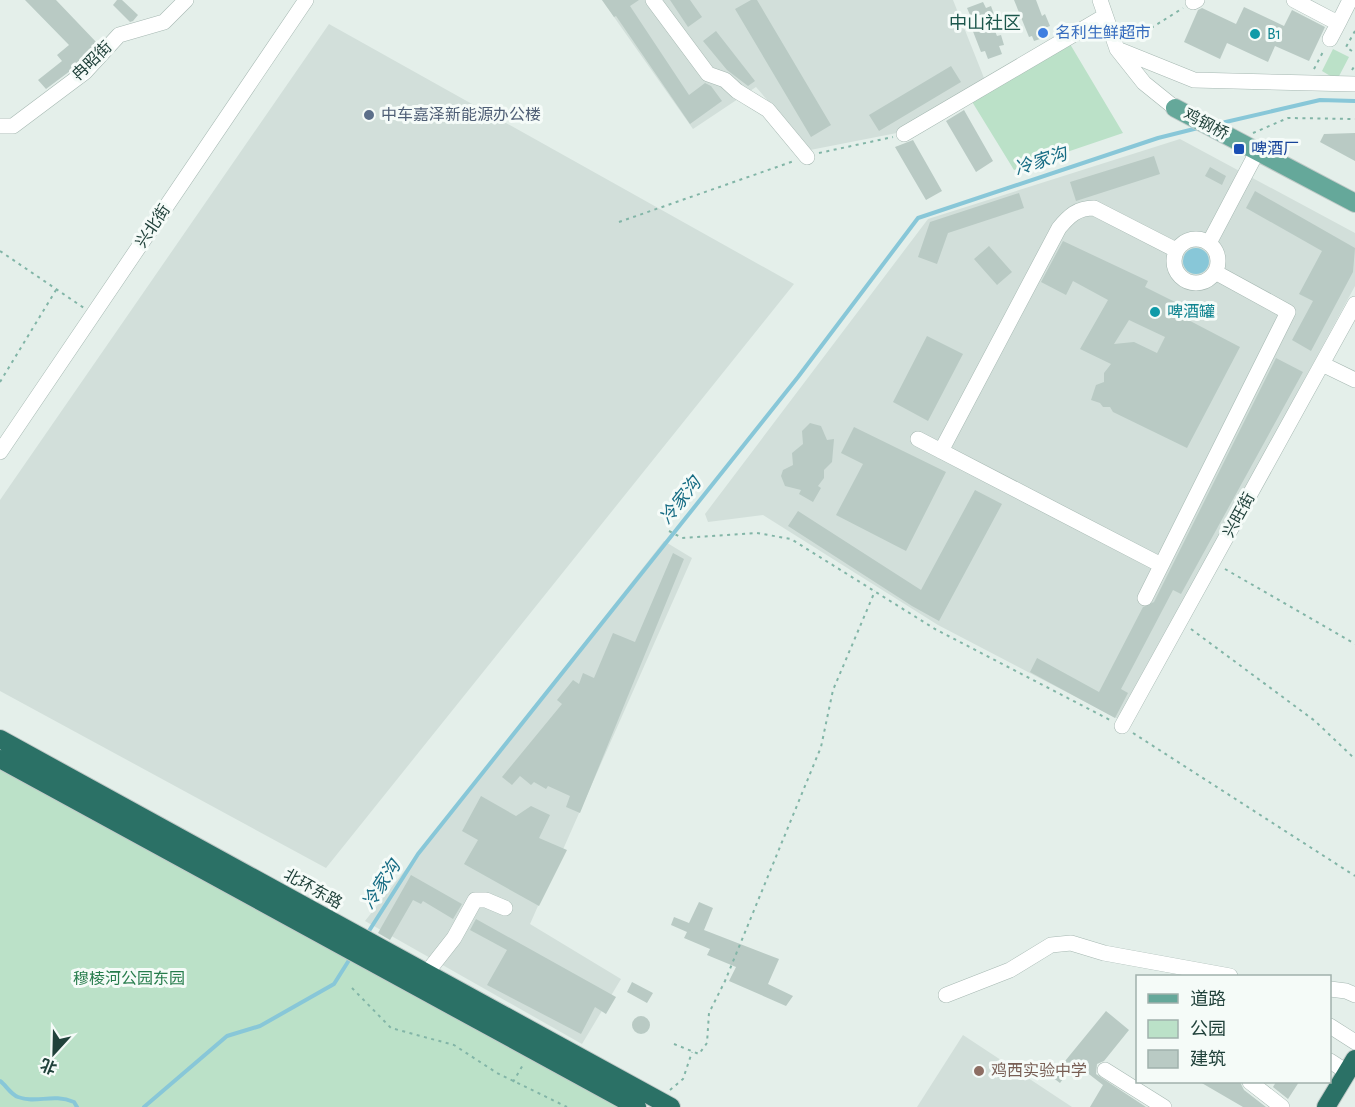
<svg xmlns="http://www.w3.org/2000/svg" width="1355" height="1107" viewBox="0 0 1355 1107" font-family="'Alegreya Sans','Noto Sans SC',sans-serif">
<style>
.built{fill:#d2dfda}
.green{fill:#bbe1c8}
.water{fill:#88c7d8}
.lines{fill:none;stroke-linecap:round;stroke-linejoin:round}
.stream{stroke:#88c7d8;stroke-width:4}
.building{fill:#b9cac4;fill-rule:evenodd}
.minor-casing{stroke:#a6b8b2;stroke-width:16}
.major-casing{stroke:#c1cac8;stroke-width:20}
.highway-casing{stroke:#c1cac8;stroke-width:20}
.path{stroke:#82b5a7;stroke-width:2;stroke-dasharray:3 4.5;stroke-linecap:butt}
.minor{stroke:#fff;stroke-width:15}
.major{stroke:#65a89a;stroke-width:18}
.highway{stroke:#2b7166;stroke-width:18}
.shop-dot{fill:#3f7fe0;stroke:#f5fbf8;stroke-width:2}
.culture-dot{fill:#0f9aa8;stroke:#f5fbf8;stroke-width:2}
.service-dot{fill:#5c6f8a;stroke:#f5fbf8;stroke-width:2}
.transit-dot{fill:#1a4fb4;stroke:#f5fbf8;stroke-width:2}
.education-dot{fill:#8d6e63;stroke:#f5fbf8;stroke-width:2}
.labels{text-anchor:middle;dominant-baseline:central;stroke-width:6;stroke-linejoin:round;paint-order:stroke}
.shop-label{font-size:16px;fill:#366cbe;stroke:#f5fbf8;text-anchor:start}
.culture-label{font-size:16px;fill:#0d838f;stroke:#f5fbf8;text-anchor:start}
.street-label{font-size:16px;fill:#21423b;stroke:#f5fbf8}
.service-label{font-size:16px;fill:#4e5e75;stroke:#f5fbf8;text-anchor:start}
.transit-label{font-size:16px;fill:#164399;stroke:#f5fbf8;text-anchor:start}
.park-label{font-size:16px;fill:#287d4d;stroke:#f5fbf8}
.education-label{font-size:16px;fill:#785e54;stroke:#f5fbf8;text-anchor:start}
.neighbourhood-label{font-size:18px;fill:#1b564b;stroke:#f5fbf8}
.water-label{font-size:18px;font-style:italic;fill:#166c84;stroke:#f5fbf8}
</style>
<rect width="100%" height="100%" fill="#e4efea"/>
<path class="built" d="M 602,0 L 953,0 L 986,83 L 902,132 L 810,150 L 756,87 L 693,129 Z
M 329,24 L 794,284 L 326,868 L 0,691 L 0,500 Z
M 1180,139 L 1355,233 L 1355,286 L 1120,720 L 938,625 L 763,515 L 708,522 L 705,514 L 928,219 Z
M 664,541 L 692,558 L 530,924 L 621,979 L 582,1044 L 365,921 Z
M 963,1035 L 1072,1107 L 917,1107 Z"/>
<path class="green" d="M 1070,44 L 1123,133 L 1014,170 L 971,100 Z
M 1333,49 L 1349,57 L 1337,80 L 1322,71 Z
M 0,764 L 630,1107 L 0,1107 Z"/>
<path class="water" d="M1183 261a13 13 0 1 1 26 0a13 13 0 1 1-26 0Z"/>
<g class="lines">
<path class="stream" d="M 1217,124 L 1320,100 L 1355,101
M 367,934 L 418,854 L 798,377 L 918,218 L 1158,138 L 1198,128
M 0,1081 C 6,1085 10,1094 18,1097 C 37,1104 52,1093 74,1102 L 77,1107
M 144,1107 L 227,1036 L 260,1026 L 334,984 L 351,957"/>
</g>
<path class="building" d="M 25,0 L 56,0 L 98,44 L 78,65 L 46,89 L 38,80 L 62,61 L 57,55 L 69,45 Z
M 117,0 L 122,0 L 138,15 L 133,21 L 130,22 L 113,5 Z
M 602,0 L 639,0 L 630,6 L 689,95 L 705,83 L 711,86 L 722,101 L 690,124 L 616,16 L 614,17 Z
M 670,0 L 690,0 L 702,17 L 688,27 Z
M 751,0 L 757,0 L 831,125 L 811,137 L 735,9 Z
M 1014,0 L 1036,0 L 1042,16 L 1045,14 L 1050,26 L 1045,28 L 1049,36 L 1034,41 L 1032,36 L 1029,37 Z
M 983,2 L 986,8 L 991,6 L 995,17 L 990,19 L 997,36 L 1001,35 L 1004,45 L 999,46 L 1002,54 L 988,59 L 985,51 L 981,52 L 967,16 L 970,15 L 967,8 Z
M 1244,7 L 1284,26 L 1292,10 L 1325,27 L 1309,61 L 1275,46 L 1268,62 L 1227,43 L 1220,59 L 1184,42 L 1198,10 L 1202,8 L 1236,24 Z
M 716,31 L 755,81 L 748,86 L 727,70 L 703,41 Z
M 951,66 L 961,82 L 879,131 L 869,115 Z
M 964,110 L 993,161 L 976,172 L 946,121 Z
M 1355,133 L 1355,161 L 1320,142 L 1324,134 Z
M 913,140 L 942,191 L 926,200 L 895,147 Z
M 1154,156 L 1160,174 L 1076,201 L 1070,182 Z
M 1210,167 L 1226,176 L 1222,185 L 1205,176 Z
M 1255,191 L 1355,248 L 1353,272 L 1311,351 L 1292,340 L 1313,301 L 1299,294 L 1322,251 L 1246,208 Z
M 1019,193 L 1024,208 L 948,233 L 937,264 L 918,257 L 930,222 Z
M 1063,241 L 1148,281 L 1145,287 L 1177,303 L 1173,312 L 1240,347 L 1187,448 L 1113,412 L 1110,407 L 1103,407 L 1100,403 L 1091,400 L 1096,385 L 1104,382 L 1104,373 L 1111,364 L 1080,349 L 1108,300 L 1073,281 L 1066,295 L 1041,282 ZM 1129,320 L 1165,337 L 1157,353 L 1134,342 L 1114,344 Z
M 989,246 L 1012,272 L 997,285 L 974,259 Z
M 927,336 L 963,354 L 928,421 L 893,402 Z
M 1276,358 L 1303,372 L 1181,594 L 1173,590 L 1121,689 L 1128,693 L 1115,718 L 1030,672 L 1037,658 L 1099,692 L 1143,607 L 1154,602 Z
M 810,423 L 821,426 L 827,440 L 834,439 L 832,462 L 824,470 L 824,478 L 818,486 L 821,488 L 813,502 L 799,494 L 801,490 L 785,486 L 781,476 L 783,470 L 793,465 L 792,453 L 803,444 L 802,431 Z
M 854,427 L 946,472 L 906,551 L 836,515 L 863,464 L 841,453 Z
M 975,490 L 1002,504 L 939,621 L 912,606 L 788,526 L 798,511 L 921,590 Z
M 673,553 L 684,559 L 580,813 L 566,807 L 570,796 L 548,786 L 546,789 L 534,782 L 531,785 L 520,776 L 512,785 L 502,777 L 562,704 L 557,700 L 573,680 L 579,684 L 583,673 L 594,678 L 613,633 L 635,642 Z
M 481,796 L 516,816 L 531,806 L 550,815 L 539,838 L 567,850 L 539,906 L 464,864 L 478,840 L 462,831 Z
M 411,875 L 462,904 L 453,919 L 423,901 L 421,904 L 413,900 L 390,940 L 378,933 Z
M 699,902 L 713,908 L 704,930 L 779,959 L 768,984 L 793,996 L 786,1006 L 729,981 L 736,967 L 707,955 L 710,949 L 684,938 L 687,932 L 671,925 L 674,917 L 689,923 Z
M 476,919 L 616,997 L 606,1014 L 595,1007 L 581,1034 L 487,985 L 507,950 L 470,930 Z
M 632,982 L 653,993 L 647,1003 L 627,992 Z
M 1106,1011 L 1129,1030 L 1104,1061 L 1097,1064 L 1096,1074 L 1146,1107 L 1090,1107 L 1103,1085 L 1081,1068 L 1074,1077 L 1068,1072 L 1060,1083 L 1052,1077 Z
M632 1025a9 9 0 1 1 18 0a9 9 0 1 1-18 0Z
M 1200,1082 L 1240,1082 L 1244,1090 L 1266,1107 L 1243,1107 Z
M 1276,1082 L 1299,1082 L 1288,1099 L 1273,1087 Z"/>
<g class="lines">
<g class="minor-casing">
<path id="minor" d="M 653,0 L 708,74 L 725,80 L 737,91 L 768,110 L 807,157
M 1100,0 L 1117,49 L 1144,83 L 1175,108
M 1294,0 L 1332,20 L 1340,20 L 1350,0
M 1193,2 L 1197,0
M 1330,39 L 1340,20
M 1117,49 L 1194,80 L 1355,84
M 0,126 L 13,126 L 85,72 L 119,35 L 164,22 L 186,0
M 904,134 L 1105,16
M1174 261a22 22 0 1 1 44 0a22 22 0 1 1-44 0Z
M 1209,243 L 1257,152
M 1322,364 L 1355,380
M 918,439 L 1161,565
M 941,451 L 1059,228 C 1069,216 1077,208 1094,208 L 1176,250
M 0,452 L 306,0
M 1145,598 L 1288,312 L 1215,272
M 1122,726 L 1355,304
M 430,975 L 432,966 L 454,938 L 475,900 L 486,900 L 505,908
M 1330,989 L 1346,991 L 1355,995
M 946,995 L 1010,970 L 1051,945 L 1071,943 L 1104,953 L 1230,976
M 1330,1026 L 1355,1042
M 1330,1061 L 1347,1072
M 1105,1070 L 1164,1107
M 1250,1082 L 1282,1107"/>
</g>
<g class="major-casing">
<path id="major" d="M 1175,108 L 1355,203"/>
</g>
<g class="highway-casing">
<path id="highway" d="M 0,739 L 671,1107
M 0,759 L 637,1107
M 1326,1107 L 1355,1059"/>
</g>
<path class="path" d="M 1355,31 L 1346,47 L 1355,53
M 1132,40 L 1183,8
M 1314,69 L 1324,50
M 1352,70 L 1355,65
M 1253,133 L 1288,118 L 1355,119
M 819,153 L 893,137
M 619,222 L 794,161
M 0,251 L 84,308
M 0,382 L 56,290
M 669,531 L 682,538 L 757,533 L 791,539 L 935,629 L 1110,720
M 1225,569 L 1355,644
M 1191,629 L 1315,721 L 1355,759
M 1133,733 L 1355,876
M 352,988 L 391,1028 L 454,1045 L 497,1073 L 567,1107
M 674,1044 L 699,1054 L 707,1043 L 709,1013 L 725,981 L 821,747 L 833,690 L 875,591
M 513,1082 L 524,1063
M 670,1090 L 683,1079 L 692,1052"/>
<use href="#minor" class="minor"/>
<use href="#major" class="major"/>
<use href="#highway" class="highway"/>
</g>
<circle class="shop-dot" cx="1043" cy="33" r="6"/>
<g class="culture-dot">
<circle cx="1255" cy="34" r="6"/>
<circle cx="1155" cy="312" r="6"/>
</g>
<circle class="service-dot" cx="369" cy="115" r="6"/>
<rect class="transit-dot" x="1233" y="143" width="12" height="12" rx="3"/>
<circle class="education-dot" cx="979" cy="1071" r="6"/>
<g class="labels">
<g class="shop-label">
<text x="1055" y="33">名利生鲜超市</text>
</g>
<g class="culture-label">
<text x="1267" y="34">B1</text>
<text x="1167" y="312">啤酒罐</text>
</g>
<g class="street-label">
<text transform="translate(92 61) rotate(-44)">冉昭街</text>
<text transform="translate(1206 124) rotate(28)">鸡钢桥</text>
<text transform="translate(153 226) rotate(-56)">兴北街</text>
<text transform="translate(1239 515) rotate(-61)">兴旺街</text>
<text transform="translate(313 889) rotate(29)">北环东路</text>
</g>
<g class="service-label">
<text x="381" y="115">中车嘉泽新能源办公楼</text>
</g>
<g class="transit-label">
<text x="1251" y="149">啤酒厂</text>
</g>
<g class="park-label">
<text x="129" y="979">穆棱河公园东园</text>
</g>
<g class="education-label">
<text x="991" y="1071">鸡西实验中学</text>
</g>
<g class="neighbourhood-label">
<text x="985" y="24">中山社区</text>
</g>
<g class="water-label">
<text transform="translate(1041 162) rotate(-18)">冷家沟</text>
<text transform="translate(681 501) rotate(-52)">冷家沟</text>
<text transform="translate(382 885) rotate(-57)">冷家沟</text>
</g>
</g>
<rect x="1136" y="975" width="195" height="108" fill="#f5fbf8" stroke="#a0b1ac" stroke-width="1.5"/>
<rect x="1148" y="994" width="30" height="9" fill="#65a89a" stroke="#a0b1ac" stroke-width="1.5"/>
<text x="1190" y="1005" font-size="18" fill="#21423b">道路</text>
<rect x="1148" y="1020" width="30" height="18" fill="#bbe1c8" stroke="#a0b1ac" stroke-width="1.5"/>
<text x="1190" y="1035" font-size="18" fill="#21423b">公园</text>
<rect x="1148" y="1050" width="30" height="18" fill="#b9cac4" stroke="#a0b1ac" stroke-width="1.5"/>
<text x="1190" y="1065" font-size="18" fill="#21423b">建筑</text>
<g transform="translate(54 1053) rotate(202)" stroke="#f5fbf8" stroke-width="4.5" paint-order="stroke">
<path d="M0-4.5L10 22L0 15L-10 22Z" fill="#21423b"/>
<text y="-9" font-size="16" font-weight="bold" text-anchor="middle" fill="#21423b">北</text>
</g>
</svg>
